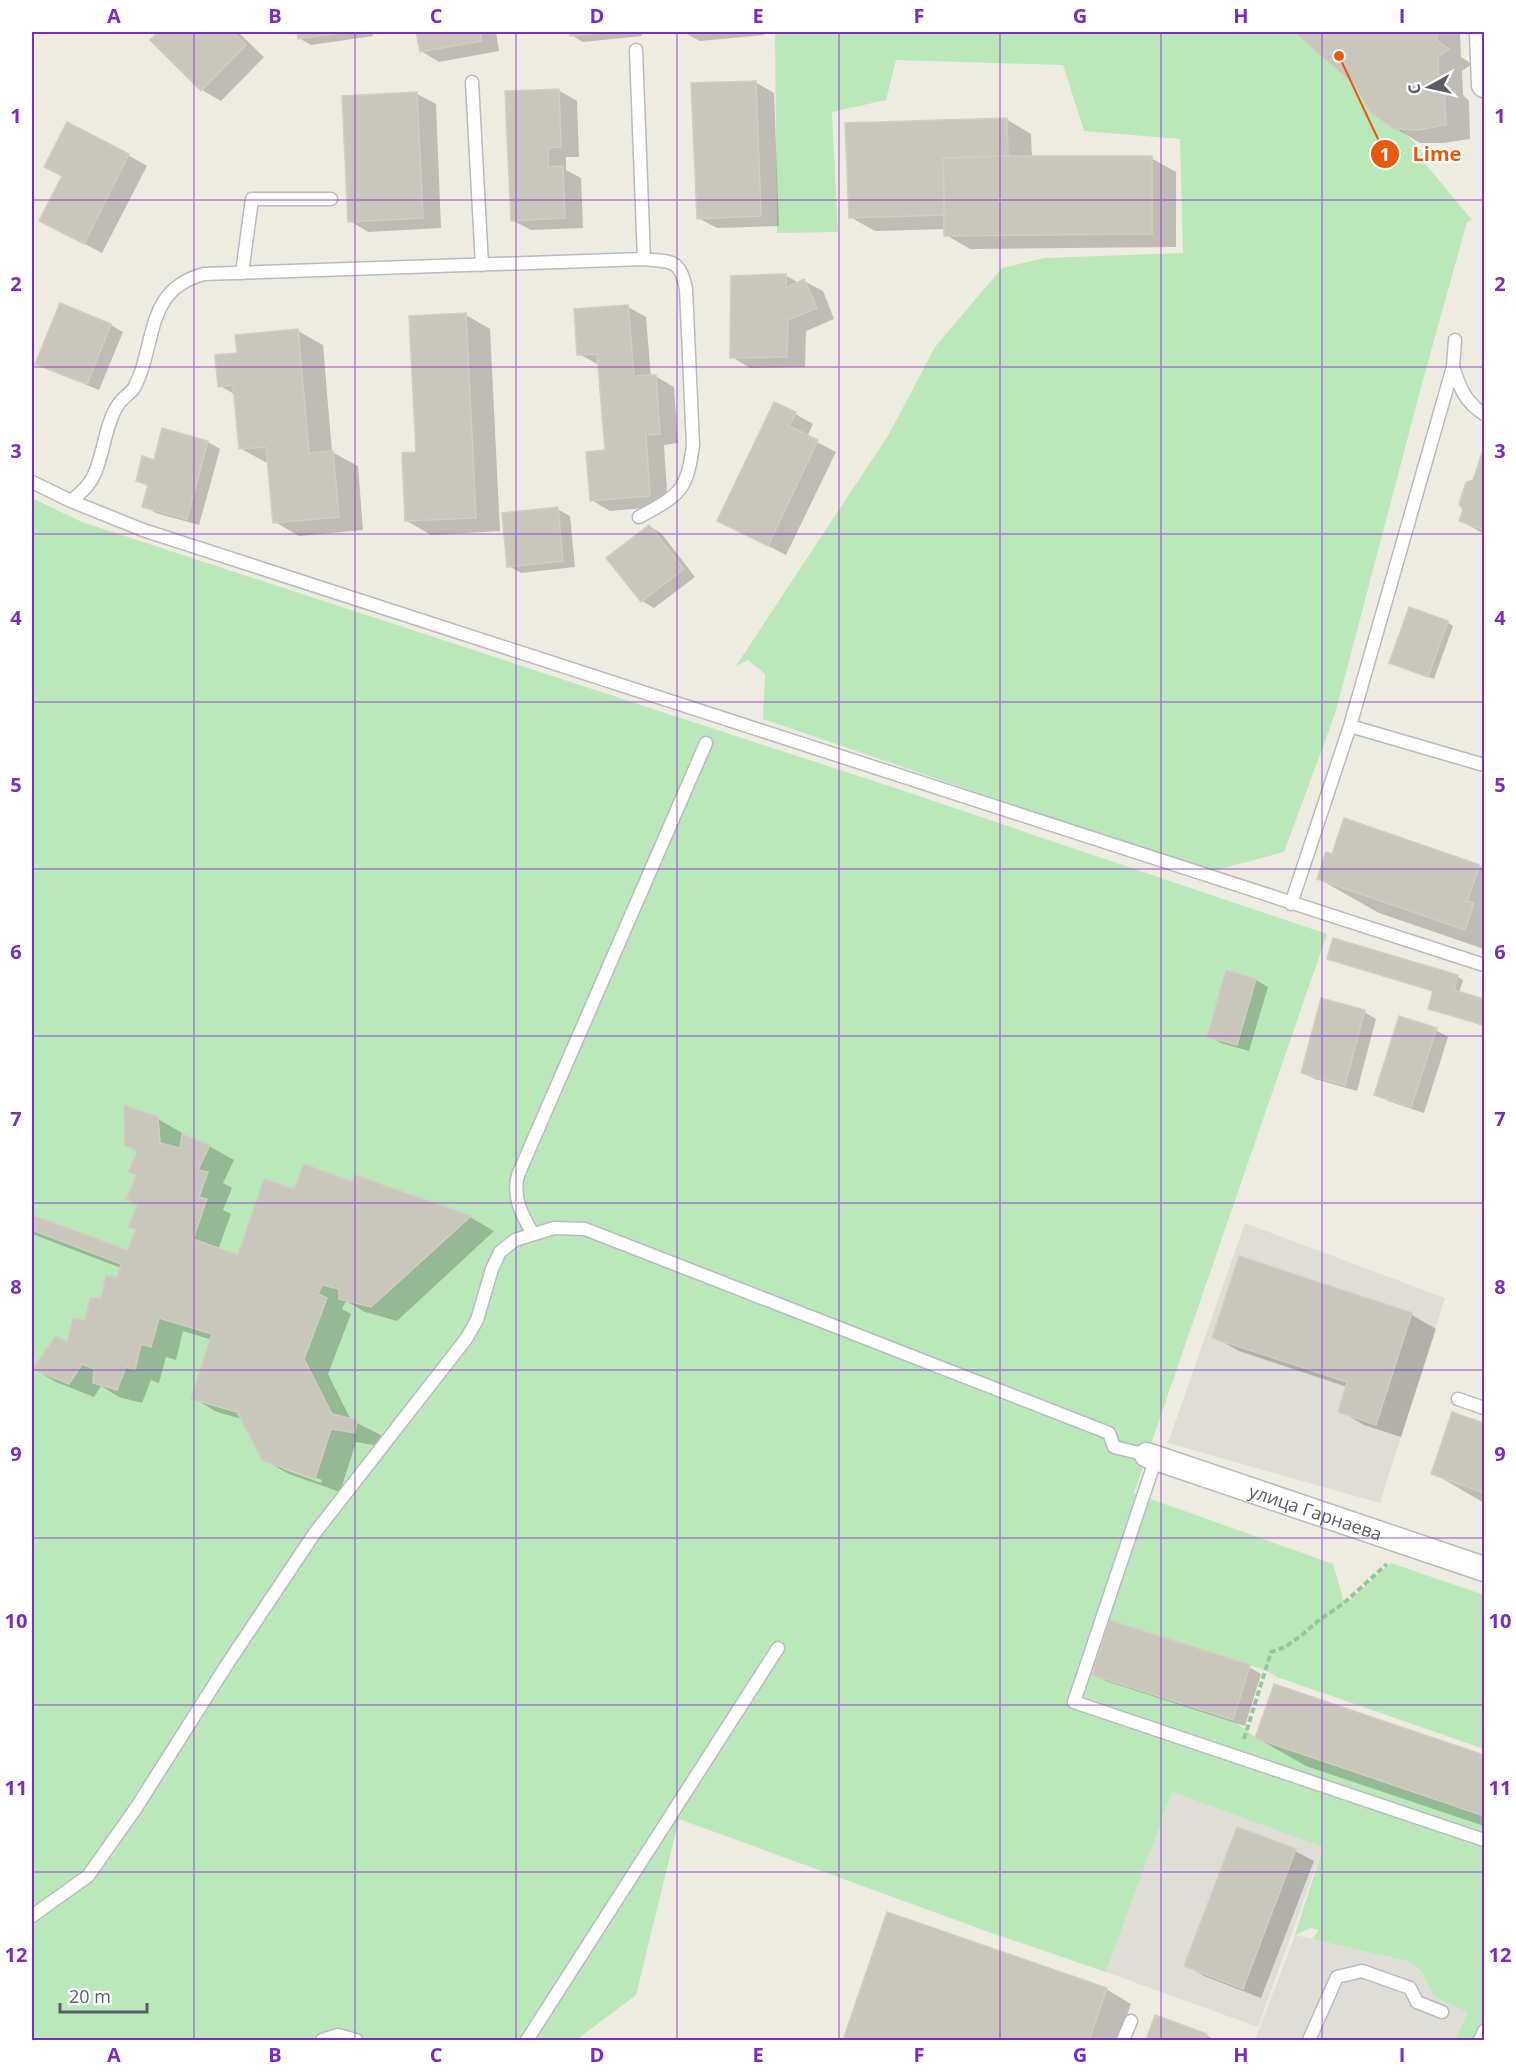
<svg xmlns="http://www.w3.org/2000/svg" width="1516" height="2072" viewBox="0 0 1516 2072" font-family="'Open Sans',sans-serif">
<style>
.industrial{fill:#deddd6}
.green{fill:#bbe8bb}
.shadow{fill:#0003;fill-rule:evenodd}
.building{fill:#c9c6be;stroke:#d3cdbf;stroke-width:1.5}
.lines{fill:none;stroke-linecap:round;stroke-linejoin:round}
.lane-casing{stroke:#b7babf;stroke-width:15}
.street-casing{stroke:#b7babf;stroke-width:27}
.path{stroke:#92c8a1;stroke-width:4;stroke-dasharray:6 3;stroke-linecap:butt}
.lane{stroke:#fff;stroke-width:12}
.street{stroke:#fff;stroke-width:24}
.grid{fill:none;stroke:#7b2cbf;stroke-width:1.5;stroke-opacity:0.55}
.labels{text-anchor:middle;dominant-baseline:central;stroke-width:4.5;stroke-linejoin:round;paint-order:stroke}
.street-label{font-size:18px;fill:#5a5e64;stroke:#fff}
.leader{fill:none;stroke:#e8590c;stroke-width:2}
.callout-dot{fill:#e8590c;stroke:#fff;stroke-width:2}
.mark-label{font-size:18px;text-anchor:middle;font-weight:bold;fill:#fff}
.callout-label{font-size:20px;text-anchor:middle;font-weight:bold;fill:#e8590c;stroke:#fff;stroke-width:4.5;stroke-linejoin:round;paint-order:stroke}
.neatline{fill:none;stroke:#7b2cbf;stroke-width:2}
.grid-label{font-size:20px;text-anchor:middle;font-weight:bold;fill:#7b2cbf}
</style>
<rect width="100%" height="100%" fill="#eeebe1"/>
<path class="industrial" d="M 1245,1223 L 1445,1298 L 1380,1503 L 1168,1443 Z
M 1172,1792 L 1323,1847 L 1258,2027 L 1106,1972 Z
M 1295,1935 L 1410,1962 L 1422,1972 L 1434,1997 L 1469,2012 L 1455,2040 L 1255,2040 Z"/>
<path class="green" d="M 775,32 L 1300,32 L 1420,148 L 1424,162 L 1472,220 L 1467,222 L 1423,380 L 1335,714 L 1284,852 L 1208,872 L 763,719 L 765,674 L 748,660 L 736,666 L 889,434 L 935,347 L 1002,268 L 1045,258 L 1183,253 L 1180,139 L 1084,131 L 1063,65 L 896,60 L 886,100 L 832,112 L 838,232 L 777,233 Z
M 32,498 L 82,522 L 895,788 L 1327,934 L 1134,1493 L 1333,1564 L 1345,1605 L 1391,1563 L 1484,1595 L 1484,1749 L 1277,1677 L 1265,1670 L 1110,1620 L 1092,1675 L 1233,1720 L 1256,1738 L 1484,1816 L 1484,2040 L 1455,2040 L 1468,2012 L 1434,1997 L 1422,1972 L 1410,1962 L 1312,1939 L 1319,1930 L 1311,1928 L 1295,1935 L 1323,1847 L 1172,1792 L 1106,1972 L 983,1930 L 679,1819 L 636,1995 L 576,2040 L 32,2040 Z"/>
<path class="shadow" d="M 160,32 L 238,32 L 264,57 L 221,101 L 202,90 L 152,40 Z
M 298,32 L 372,32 L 373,36 L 311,45 L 299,38 Z
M 417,32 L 496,32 L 499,51 L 439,62 L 421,51 Z
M 571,32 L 641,32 L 642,36 L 583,42 L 571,35 Z
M 683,32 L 763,32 L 764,35 L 700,41 Z
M 1297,32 L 1458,32 L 1460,33 L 1461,57 L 1472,64 L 1462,71 L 1463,95 L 1469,101 L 1470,139 L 1443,143 L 1420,143 L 1395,128 L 1356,84 Z
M 755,82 L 774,93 L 779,226 L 717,228 L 698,218 Z
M 558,90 L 577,101 L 579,157 L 566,157 L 566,170 L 581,178 L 583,228 L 531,230 L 512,220 Z
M 417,94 L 436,104 L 441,228 L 368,232 L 350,221 Z
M 1006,119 L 1031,134 L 1032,157 L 1151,158 L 1176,172 L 1176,247 L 970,249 L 946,235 L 946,229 L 875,231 L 850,217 Z
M 128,155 L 147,166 L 102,253 L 41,221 Z
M 785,275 L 799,283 L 804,281 L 823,291 L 834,319 L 806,331 L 805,367 L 750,368 L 732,357 Z
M 61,305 L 111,325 L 123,332 L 99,390 L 49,370 L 37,363 Z
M 628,307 L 646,317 L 651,377 L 655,376 L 674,387 L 678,443 L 664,445 L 668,506 L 610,511 L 591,500 L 606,452 L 599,365 L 579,354 Z
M 466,315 L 490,329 L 500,531 L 431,535 L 407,521 Z
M 298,331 L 323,345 L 332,452 L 358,466 L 363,530 L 299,536 L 275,522 L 269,462 L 265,462 L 240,448 L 236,395 L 220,386 Z
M 795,414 L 813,424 L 807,437 L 836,452 L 786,555 L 719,521 Z
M 208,442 L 220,449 L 199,525 L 156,513 L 144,506 L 149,487 L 138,481 L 155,461 Z
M 1483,455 L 1484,455 L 1484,534 L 1460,520 Z
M 557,509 L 570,516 L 575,567 L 521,573 L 509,566 Z
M 649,526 L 661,533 L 695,577 L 654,608 L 642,601 L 608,558 Z
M 1447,622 L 1453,626 L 1434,679 L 1396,665 Z
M 1479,866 L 1484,869 L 1484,949 L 1379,913 L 1319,879 Z
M 1334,940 L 1458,977 L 1463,980 L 1459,993 L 1484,1001 L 1484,1026 L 1435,1011 L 1435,991 L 1335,961 L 1329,958 Z
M 1227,972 L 1256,980 L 1268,987 L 1249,1051 L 1221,1043 L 1209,1036 Z
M 1364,1012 L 1376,1019 L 1357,1091 L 1315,1079 L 1302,1072 Z
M 1436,1030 L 1448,1037 L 1424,1113 L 1388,1101 L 1375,1094 Z
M 158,1119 L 182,1133 L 183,1136 L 209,1146 L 234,1160 L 223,1183 L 232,1188 L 223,1210 L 231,1214 L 218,1250 L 239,1257 L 295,1191 L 353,1184 L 356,1177 L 470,1217 L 494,1231 L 397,1321 L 365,1312 L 346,1301 L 342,1309 L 351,1314 L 328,1374 L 351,1420 L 381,1435 L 379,1446 L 356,1442 L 340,1492 L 289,1474 L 264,1460 L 242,1419 L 217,1412 L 193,1398 L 212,1340 L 183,1331 L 176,1360 L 166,1357 L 159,1383 L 151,1380 L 142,1403 L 119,1397 L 101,1386 L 94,1397 L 56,1382 L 32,1368 L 57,1338 L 68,1344 L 118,1279 L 121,1268 L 32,1234 L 32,1216 L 128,1251 L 137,1230 L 139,1176 L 130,1171 L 138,1152 L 126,1145 ZM 283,1466 L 322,1480 L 321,1483 L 283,1469 Z
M 1240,1258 L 1412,1315 L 1436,1329 L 1401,1437 L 1364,1425 L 1340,1411 L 1347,1387 L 1239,1351 L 1214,1337 Z
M 1453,1414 L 1484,1425 L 1484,1503 L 1433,1473 Z
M 1249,1667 L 1261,1674 L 1245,1726 L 1106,1681 L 1094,1674 Z
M 1275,1686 L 1484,1757 L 1484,1826 L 1306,1766 L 1257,1738 Z
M 1295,1851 L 1314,1861 L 1261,1998 L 1204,1976 L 1185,1965 Z
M 888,1914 L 1106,1989 L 1131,2004 L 1118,2040 L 845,2040 Z
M 1156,2017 L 1206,2035 L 1215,2040 L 1148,2040 Z"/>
<path class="building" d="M 158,32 L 232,32 L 246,45 L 201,91 L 150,40 Z
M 297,32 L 349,32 L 298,39 Z
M 416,32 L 480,32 L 482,41 L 420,52 Z
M 569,32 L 611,32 L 570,36 Z
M 1294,32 L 1437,32 L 1437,41 L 1449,49 L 1438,57 L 1439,79 L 1444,85 L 1446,125 L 1418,130 L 1394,129 L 1370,112 L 1355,85 Z
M 756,81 L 761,216 L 697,219 L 691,83 Z
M 559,89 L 561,147 L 548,148 L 548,167 L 563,166 L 565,218 L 511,221 L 505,91 Z
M 417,92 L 423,218 L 348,222 L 342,96 Z
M 1007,118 L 1008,156 L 943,158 L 945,215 L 849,218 L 845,123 Z
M 67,122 L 129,154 L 84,244 L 39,221 L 62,176 L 44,167 Z
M 1008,156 L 1152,156 L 1152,234 L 944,236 L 943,158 Z
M 786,274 L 786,288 L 804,279 L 817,308 L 788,320 L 787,357 L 730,358 L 731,276 Z
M 60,303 L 111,324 L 87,384 L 35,364 Z
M 628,305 L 634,376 L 656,375 L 660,434 L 646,435 L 650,496 L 590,501 L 586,452 L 605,450 L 597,354 L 577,355 L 574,309 Z
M 466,313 L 476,518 L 405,521 L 402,453 L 416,452 L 409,316 Z
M 298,329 L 309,453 L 333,451 L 339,517 L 273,523 L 266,447 L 239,449 L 233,385 L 218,387 L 215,355 L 237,353 L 235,335 Z
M 774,402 L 796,412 L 789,426 L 818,440 L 768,546 L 717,521 Z
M 162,428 L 208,441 L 187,519 L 142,507 L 148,485 L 136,481 L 142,456 L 154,460 Z
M 1482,453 L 1484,454 L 1484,530 L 1459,521 L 1463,510 L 1459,504 L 1466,482 L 1473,480 Z
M 558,507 L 563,561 L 507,567 L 502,513 Z
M 649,525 L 684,569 L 641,602 L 606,558 Z
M 1409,607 L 1448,621 L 1428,677 L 1389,663 Z
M 1344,818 L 1480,865 L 1467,901 L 1474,903 L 1465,930 L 1317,879 L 1326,852 L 1332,854 Z
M 1333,938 L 1458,975 L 1454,990 L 1484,999 L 1484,1025 L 1428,1009 L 1433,991 L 1327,959 Z
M 1226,970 L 1256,979 L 1237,1045 L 1207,1037 Z
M 1321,998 L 1365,1010 L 1345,1085 L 1301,1073 Z
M 1399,1016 L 1437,1028 L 1411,1107 L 1374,1095 Z
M 124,1105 L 158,1117 L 160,1143 L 180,1148 L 182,1134 L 210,1145 L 198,1170 L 208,1172 L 199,1197 L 207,1199 L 193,1239 L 238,1255 L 264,1179 L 294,1189 L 304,1164 L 352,1182 L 355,1175 L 471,1216 L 371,1307 L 339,1299 L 339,1289 L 322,1285 L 318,1294 L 327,1298 L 304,1359 L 332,1414 L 357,1420 L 355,1433 L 331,1429 L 315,1479 L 263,1461 L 237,1412 L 191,1399 L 212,1334 L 159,1318 L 151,1347 L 141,1344 L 135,1370 L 126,1367 L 117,1390 L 93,1383 L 94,1369 L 82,1364 L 69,1384 L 32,1369 L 56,1336 L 67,1342 L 73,1318 L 85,1320 L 90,1298 L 101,1298 L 106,1275 L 117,1277 L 121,1264 L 32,1230 L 32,1215 L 127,1250 L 136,1230 L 128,1227 L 137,1205 L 126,1199 L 137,1175 L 128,1172 L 138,1150 L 125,1146 Z
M 1239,1256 L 1412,1313 L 1376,1425 L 1338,1412 L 1347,1382 L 1212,1338 Z
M 1452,1412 L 1484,1423 L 1484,1493 L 1431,1474 Z
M 1109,1620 L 1250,1665 L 1233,1720 L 1092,1675 Z
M 1274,1684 L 1484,1755 L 1484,1816 L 1255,1738 Z
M 1237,1827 L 1296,1849 L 1243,1989 L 1184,1966 Z
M 887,1912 L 1107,1988 L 1089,2040 L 843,2040 Z
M 1155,2015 L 1207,2034 L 1204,2040 L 1146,2040 Z"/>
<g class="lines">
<g class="lane-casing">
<path id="lane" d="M 636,50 L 644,259
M 472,82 L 482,265
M 242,273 L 252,199 L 331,199
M 1455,340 L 1453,367 L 1350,726 L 1484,765
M 1453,367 C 1460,388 1465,402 1484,414
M 32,482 L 71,501 L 143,530 L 1484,965
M 71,501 C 78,495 85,490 90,482 C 103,464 104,425 118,405 C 122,398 130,394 134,388 C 137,382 141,373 143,366 C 155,324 155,287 204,274 L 644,259 C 671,262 680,258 686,289 L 693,445 C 687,492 679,495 639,517
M 1291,904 L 1350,726
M 533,1234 C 522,1215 512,1197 518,1175 L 706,743
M 1458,1399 L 1484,1408
M 1156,1458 L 1074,1702 L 1484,1840
M 32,1916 L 88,1876 L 136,1808 L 226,1666 L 314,1534 L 466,1339 L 477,1320 L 492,1269 L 500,1252 L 515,1240 L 554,1228 L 585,1229 L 1109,1433 L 1114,1447 L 1147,1455
M 322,2040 L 338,2035 L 356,2040
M 527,2040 L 778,1648
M 1123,2040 L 1131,2021
M 1309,2040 L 1337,1977 L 1362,1971 L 1410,1988 L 1417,2002 L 1442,2012
M 1480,2040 L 1484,2031"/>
</g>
<g class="street-casing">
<g id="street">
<path d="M 1482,32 L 1484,85"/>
<path id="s1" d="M 1147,1455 L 1484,1569"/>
</g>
</g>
<path class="path" d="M 1244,1739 L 1271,1652 L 1285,1647 L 1302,1635 L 1318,1621 L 1344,1603 L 1387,1564"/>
<use href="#lane" class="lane"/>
<use href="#street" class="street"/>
</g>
<path class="grid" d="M 194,32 L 194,2040M 355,32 L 355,2040M 516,32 L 516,2040M 677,32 L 677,2040M 839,32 L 839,2040M 1000,32 L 1000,2040M 1161,32 L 1161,2040M 1322,32 L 1322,2040M 32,200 L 1484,200M 32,367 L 1484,367M 32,534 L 1484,534M 32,702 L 1484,702M 32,869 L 1484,869M 32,1036 L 1484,1036M 32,1203 L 1484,1203M 32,1370 L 1484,1370M 32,1538 L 1484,1538M 32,1705 L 1484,1705M 32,1872 L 1484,1872"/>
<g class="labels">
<g class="street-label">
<text stroke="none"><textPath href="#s1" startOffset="178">улица Гарнаева</textPath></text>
</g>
</g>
<path class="leader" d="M1339 56L1385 154"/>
<g class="callout-dot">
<circle cx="1339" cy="56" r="6"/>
<circle cx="1385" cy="154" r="15"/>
</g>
<g class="mark-label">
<text x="1385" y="161">1</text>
</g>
<g class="callout-label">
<text x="1437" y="161">Lime</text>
</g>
<rect width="1516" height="2072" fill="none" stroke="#ffffff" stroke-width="66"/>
<g transform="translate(1429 87) rotate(262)" stroke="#ffffff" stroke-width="4.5" paint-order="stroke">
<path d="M0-4.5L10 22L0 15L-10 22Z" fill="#5a5e64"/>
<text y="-9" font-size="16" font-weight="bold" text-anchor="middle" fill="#5a5e64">С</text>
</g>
<path d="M60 2003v9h87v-9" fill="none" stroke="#5a5e64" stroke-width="3"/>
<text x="69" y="2003" font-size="18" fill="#5a5e64" stroke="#ffffff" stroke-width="4.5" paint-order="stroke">20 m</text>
<rect x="33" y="33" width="1450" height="2006" class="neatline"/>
<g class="grid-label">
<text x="114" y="23">A</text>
<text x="275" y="23">B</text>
<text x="436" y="23">C</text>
<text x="597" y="23">D</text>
<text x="758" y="23">E</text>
<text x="919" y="23">F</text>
<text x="1080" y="23">G</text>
<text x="1241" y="23">H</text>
<text x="1402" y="23">I</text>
<text x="16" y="123">1</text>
<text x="1500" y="123">1</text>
<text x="16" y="291">2</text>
<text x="1500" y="291">2</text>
<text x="16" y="458">3</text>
<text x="1500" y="458">3</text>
<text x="16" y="625">4</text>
<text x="1500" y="625">4</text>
<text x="16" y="792">5</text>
<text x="1500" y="792">5</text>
<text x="16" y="959">6</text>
<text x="1500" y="959">6</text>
<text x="16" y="1126">7</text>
<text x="1500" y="1126">7</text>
<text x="16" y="1294">8</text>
<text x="1500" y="1294">8</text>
<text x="16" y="1461">9</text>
<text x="1500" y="1461">9</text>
<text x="16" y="1628">10</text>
<text x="1500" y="1628">10</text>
<text x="16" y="1795">11</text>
<text x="1500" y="1795">11</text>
<text x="16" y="1962">12</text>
<text x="1500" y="1962">12</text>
<text x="114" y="2062">A</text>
<text x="275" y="2062">B</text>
<text x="436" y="2062">C</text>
<text x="597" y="2062">D</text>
<text x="758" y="2062">E</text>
<text x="919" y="2062">F</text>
<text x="1080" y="2062">G</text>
<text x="1241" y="2062">H</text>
<text x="1402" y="2062">I</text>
</g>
</svg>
